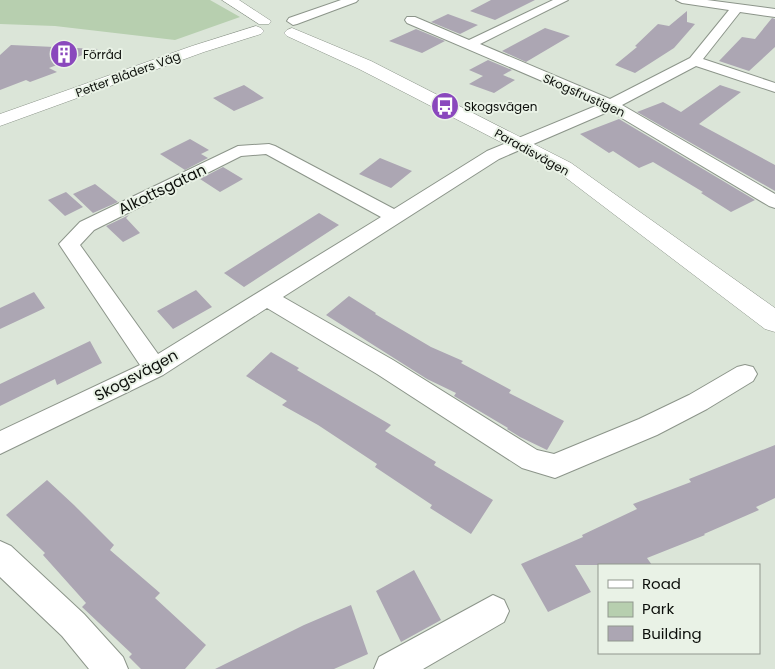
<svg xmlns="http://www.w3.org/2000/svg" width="775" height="669" viewBox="0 0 775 669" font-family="Poppins,sans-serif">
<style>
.green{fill:#b7cfaf}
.building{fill:#aca6b3}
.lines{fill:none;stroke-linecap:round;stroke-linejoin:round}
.minor-casing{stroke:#8c958a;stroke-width:2}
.tertiary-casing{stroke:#8c958a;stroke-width:1}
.minor{fill:#fff;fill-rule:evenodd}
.tertiary{fill:#fff;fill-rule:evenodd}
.labels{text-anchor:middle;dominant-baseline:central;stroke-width:4;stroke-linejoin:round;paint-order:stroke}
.far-poi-label{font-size:12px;fill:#0c0f0b;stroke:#e9f2e6;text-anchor:start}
.far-street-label{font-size:12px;fill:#0c0f0b;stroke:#e9f2e6}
.street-label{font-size:15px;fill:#0c0f0b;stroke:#e9f2e6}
</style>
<rect width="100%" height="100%" fill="#dbe5d8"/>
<path class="green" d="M 0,0 L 210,0 L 240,17 L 175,40 L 55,26 L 0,24 Z"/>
<path class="building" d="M 491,0 L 535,0 L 495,20 L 470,11 Z
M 687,11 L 687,22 L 695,24 L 674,48 L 635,73 L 615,65 L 637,47 L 635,46 L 658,24 L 669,26 Z
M 448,14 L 478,25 L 460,34 L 431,22 Z
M 772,18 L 775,19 L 775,47 L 749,71 L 719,61 L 742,37 L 755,39 Z
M 545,28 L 570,36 L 526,62 L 502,51 Z
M 416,29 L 445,41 L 422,53 L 389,41 Z
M 11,45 L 98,49 L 49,68 L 57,72 L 30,82 L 26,80 L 0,90 L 0,55 Z
M 488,60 L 512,70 L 503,75 L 515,80 L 494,93 L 469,84 L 483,76 L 469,70 Z
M 244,85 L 264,98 L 234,111 L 213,98 Z
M 720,85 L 741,92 L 699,124 L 775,165 L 775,191 L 637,112 L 663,102 L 681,112 Z
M 619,119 L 755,200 L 731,212 L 701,193 L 703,192 L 653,162 L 639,168 L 613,151 L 609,153 L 580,134 Z
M 190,139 L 209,150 L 201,154 L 208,158 L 185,170 L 160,154 Z
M 380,158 L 412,171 L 391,188 L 359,174 Z
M 223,167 L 243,179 L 220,192 L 200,179 Z
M 95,184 L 118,202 L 93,213 L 73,194 Z
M 66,192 L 83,207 L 65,216 L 48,200 Z
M 319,213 L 339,225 L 244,287 L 224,273 Z
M 129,215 L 126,218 L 140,233 L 123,242 L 106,226 Z
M 196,290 L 212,307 L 173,329 L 157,311 Z
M 34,292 L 45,308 L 0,329 L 0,308 Z
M 349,296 L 376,313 L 375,314 L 431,347 L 463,361 L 461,363 L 511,390 L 509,393 L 564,421 L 547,450 L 520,437 L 507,429 L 508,428 L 454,396 L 456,393 L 427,379 L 326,315 Z
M 90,341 L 102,363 L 57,385 L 55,379 L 0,406 L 0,384 Z
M 271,352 L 299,368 L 297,370 L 391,425 L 385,431 L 436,462 L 434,465 L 493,500 L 471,534 L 430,508 L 432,505 L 375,467 L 377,464 L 318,425 L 282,405 L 287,401 L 246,376 Z
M 775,445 L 775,498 L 756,507 L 759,510 L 704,534 L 705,535 L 647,558 L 652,565 L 575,565 L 591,592 L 548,612 L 521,564 L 583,537 L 582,535 L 637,509 L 633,504 L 691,482 L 689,479 Z
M 47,480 L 74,505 L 114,545 L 110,550 L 160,593 L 155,598 L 206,645 L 185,669 L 141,669 L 129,657 L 132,654 L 82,607 L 86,603 L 43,555 L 45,553 L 6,515 Z
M 414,570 L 441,620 L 401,642 L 376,591 Z
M 351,605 L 368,654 L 334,669 L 215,669 L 304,625 Z"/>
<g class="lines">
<g class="minor-casing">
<path id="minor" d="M 341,0 L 358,0 L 356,2 L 297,24 L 293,25 L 287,21 L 289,18 Z
M 553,0 L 568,0 L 480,44 L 610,99 L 690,58 L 729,10 L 682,3 L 676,0 L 707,0 L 775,9 L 775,17 L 740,12 L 703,59 L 775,83 L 775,92 L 696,66 L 622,105 L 775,194 L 775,208 L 769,206 L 610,111 L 499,159 L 283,297 L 393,360 L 537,450 L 554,454 L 639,419 L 689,395 L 737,367 L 745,365 L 753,367 L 757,374 L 753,381 L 707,409 L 657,435 L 555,478 L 522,468 L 377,374 L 267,308 L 163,375 L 0,454 L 0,431 L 140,365 L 59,244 L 80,222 L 238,146 L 269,144 L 275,146 L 394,209 L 487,151 L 598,105 L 407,23 L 405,20 L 407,17 L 415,17 L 469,40 ZM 266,154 L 381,217 L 158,354 L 80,245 L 94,230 L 241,156 Z
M 0,541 L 11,546 L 84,614 L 123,657 L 128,669 L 89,669 L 62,636 L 0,577 Z
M 493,595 L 504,600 L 509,611 L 504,622 L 423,669 L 374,669 L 379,657 Z"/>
</g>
<g class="tertiary-casing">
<path id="tertiary" d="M 222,0 L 239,0 L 271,21 L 269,24 L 259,24 Z
M 256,26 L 261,28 L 264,31 L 261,34 L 204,52 L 0,126 L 0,114 L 192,46 Z
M 292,28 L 371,61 L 571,163 L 775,308 L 775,332 L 765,329 L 557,171 L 359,69 L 287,36 L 284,33 L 287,30 Z"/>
</g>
<use href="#minor" class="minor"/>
<use href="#tertiary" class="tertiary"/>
</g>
<defs>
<g id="building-disc" transform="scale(1.4375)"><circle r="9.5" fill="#8a48bd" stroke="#e9f2e6"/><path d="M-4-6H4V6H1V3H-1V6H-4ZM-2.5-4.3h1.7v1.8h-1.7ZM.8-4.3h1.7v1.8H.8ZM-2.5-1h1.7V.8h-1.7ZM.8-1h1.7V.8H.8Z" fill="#fff"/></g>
<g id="bus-disc" transform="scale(1.4375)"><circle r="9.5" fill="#8a48bd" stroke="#e9f2e6"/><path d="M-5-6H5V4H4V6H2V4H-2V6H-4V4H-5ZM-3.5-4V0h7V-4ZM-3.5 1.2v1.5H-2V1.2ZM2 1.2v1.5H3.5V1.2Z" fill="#fff"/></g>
</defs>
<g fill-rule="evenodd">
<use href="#building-disc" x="64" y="54"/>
<use href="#bus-disc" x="445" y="106"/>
</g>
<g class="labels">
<g class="far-poi-label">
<text x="83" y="54">Förråd</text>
<text x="464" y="106">Skogsvägen</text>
</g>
<g class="far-street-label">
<text transform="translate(128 74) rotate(-20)">Petter Blåders Väg</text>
<text transform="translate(584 95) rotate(24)">Skogsfrustigen</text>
<text transform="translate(532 152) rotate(29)">Paradisvägen</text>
</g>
<g class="street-label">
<text transform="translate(162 189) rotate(-26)">Alkottsgatan</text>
<text transform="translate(136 375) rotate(-28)">Skogsvägen</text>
</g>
</g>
<rect x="598" y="564" width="162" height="90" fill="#e9f2e6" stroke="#91978e"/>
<rect x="608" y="580" width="25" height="8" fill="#ffffff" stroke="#91978e"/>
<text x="642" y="589" font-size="15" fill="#0c0f0b">Road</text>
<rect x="608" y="602" width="25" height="15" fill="#b7cfaf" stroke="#91978e"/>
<text x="642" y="614" font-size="15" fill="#0c0f0b">Park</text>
<rect x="608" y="626" width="25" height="15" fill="#aca6b3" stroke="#91978e"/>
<text x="642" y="639" font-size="15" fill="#0c0f0b">Building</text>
</svg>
